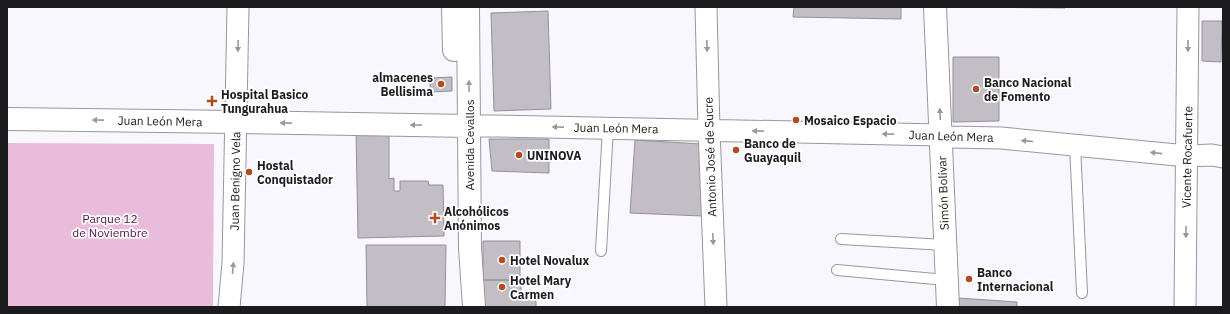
<svg xmlns="http://www.w3.org/2000/svg" width="1230" height="314" viewBox="0 0 1230 314" font-family="'IBM Plex Sans',sans-serif">
<style>
.green{fill:#eabcdc}
.building{fill:#c3bdc5;stroke:#959097}
.lines{fill:none;stroke-linecap:round;stroke-linejoin:round}
.lane-casing{stroke:#98969e;stroke-width:12}
.street-casing{stroke:#98969e;stroke-width:23}
.secondary-casing{stroke:#98969e;stroke-width:24}
.lane{stroke:#fff;stroke-width:10}
.street{stroke:#fff;stroke-width:21}
.secondary{stroke:#fff;stroke-width:22}
.oneway{fill:#99999a}
.poi-dot{fill:#b14b21;stroke:#fff;stroke-width:1.5}
.labels{text-anchor:middle;dominant-baseline:central;stroke-width:3.5;stroke-linejoin:round;paint-order:stroke}
.poi-label{font-size:12px;font-weight:bold;fill:#1c1c1f;stroke:#fff;text-anchor:start}
.street-label{font-size:12px;fill:#1c1c1f;stroke:#fff}
.park-label{font-size:12px;fill:#541147;stroke:#fff}
</style>
<rect width="100%" height="100%" fill="#f9f7fe"/>
<path class="green" d="M 7,143 L 214,144 L 213,307 L 7,307 Z"/>
<path class="building" d="M 794,7 L 901,7 L 901,19 L 793,17 Z
M 953,7 L 1065,7 L 1065,8 Z
M 548,11 L 551,109 L 494,111 L 491,13 Z
M 1202,21 L 1222,21 L 1221,62 L 1202,61 Z
M 953,57 L 999,57 L 999,121 L 953,122 Z
M 452,77 L 452,91 L 430,92 L 430,78 Z
M 356,132 L 389,132 L 389,179 L 394,178 L 394,191 L 400,191 L 400,181 L 428,181 L 429,185 L 443,185 L 444,236 L 358,238 Z
M 489,139 L 549,139 L 549,173 L 492,171 Z
M 635,140 L 701,144 L 702,216 L 630,213 Z
M 483,241 L 520,241 L 520,280 L 483,280 Z
M 366,245 L 446,245 L 445,307 L 367,307 Z
M 483,280 L 521,280 L 521,294 L 536,293 L 536,307 L 483,307 Z
M 958,298 L 1017,302 L 1017,307 L 958,307 Z"/>
<g class="lines">
<g class="lane-casing">
<path id="lane" d="M 1075,145 L 1082,293
M 841,239 L 945,245
M 601,251 L 608,128
M 837,270 L 946,280"/>
</g>
<g class="street-casing">
<path id="street" d="M 706,7 L 709,130 L 716,307
M 469,126 L 498,126 L 941,135 L 948,137 L 1001,138 L 1187,156 L 1212,155 L 1223,157
M 229,307 L 233,263 L 238,7
M 1185,307 L 1188,7"/>
</g>
<g class="secondary-casing">
<path id="secondary" d="M 453,7 L 454,50
M 468,7 L 470,248 L 474,307
M 935,7 L 948,307
M 7,119 L 237,122 L 469,126"/>
</g>
<use href="#lane" class="lane"/>
<use href="#street" class="street"/>
<use href="#secondary" class="secondary"/>
</g>
<defs><path id="oneway-solid" d="M-6-.8H1V-3.2L6.5 0L1 3.2V.8H-6Z"/></defs>
<g class="oneway">
<use href="#oneway-solid" transform="translate(238 46) rotate(91)"/>
<use href="#oneway-solid" transform="translate(707 46) rotate(89)"/>
<use href="#oneway-solid" transform="translate(1188 46) rotate(90)"/>
<use href="#oneway-solid" transform="translate(469 86) rotate(-90)"/>
<use href="#oneway-solid" transform="translate(940 114) rotate(-92)"/>
<use href="#oneway-solid" transform="translate(98 120) rotate(-179)"/>
<use href="#oneway-solid" transform="translate(286 123) rotate(-179)"/>
<use href="#oneway-solid" transform="translate(416 125) rotate(-179)"/>
<use href="#oneway-solid" transform="translate(558 127) rotate(-179)"/>
<use href="#oneway-solid" transform="translate(758 131) rotate(-179)"/>
<use href="#oneway-solid" transform="translate(888 134) rotate(-179)"/>
<use href="#oneway-solid" transform="translate(1027 141) rotate(-175)"/>
<use href="#oneway-solid" transform="translate(1156 153) rotate(-174)"/>
<use href="#oneway-solid" transform="translate(1186 232) rotate(91)"/>
<use href="#oneway-solid" transform="translate(713 239) rotate(88)"/>
<use href="#oneway-solid" transform="translate(233 268) rotate(-85)"/>
</g>
<g class="poi-dot">
<circle cx="441" cy="84" r="4"/>
<circle cx="976" cy="89" r="4"/>
<path d="M210 95h4v4h4v4h-4v4h-4v-4h-4v-4h4z"/>
<circle cx="796" cy="120" r="4"/>
<circle cx="736" cy="150" r="4"/>
<circle cx="519" cy="155" r="4"/>
<circle cx="249" cy="172" r="4"/>
<path d="M433 212h4v4h4v4h-4v4h-4v-4h-4v-4h4z"/>
<circle cx="502" cy="260" r="4"/>
<circle cx="969" cy="279" r="4"/>
<circle cx="502" cy="287" r="4"/>
</g>
<g class="labels">
<g class="poi-label">
<text x="433" y="77" text-anchor="end">almacenes<tspan x="433" dy="14">Bellisima</tspan></text>
<text x="984" y="82">Banco Nacional<tspan x="984" dy="14">de Fomento</tspan></text>
<text x="221" y="94">Hospital Basico<tspan x="221" dy="14">Tungurahua</tspan></text>
<text x="804" y="120">Mosaico Espacio</text>
<text x="744" y="143">Banco de<tspan x="744" dy="14">Guayaquil</tspan></text>
<text x="527" y="155">UNINOVA</text>
<text x="257" y="165">Hostal<tspan x="257" dy="14">Conquistador</tspan></text>
<text x="444" y="211">Alcohólicos<tspan x="444" dy="14">Anónimos</tspan></text>
<text x="510" y="260">Hotel Novalux</text>
<text x="977" y="272">Banco<tspan x="977" dy="14">Internacional</tspan></text>
<text x="510" y="280">Hotel Mary<tspan x="510" dy="14">Carmen</tspan></text>
</g>
<g class="street-label">
<text transform="translate(160 121) rotate(1)">Juan León Mera</text>
<text transform="translate(616 128) rotate(1)">Juan León Mera</text>
<text transform="translate(951 136) rotate(2)">Juan León Mera</text>
<text transform="translate(469 145) rotate(-90)">Avenida Cevallos</text>
<text transform="translate(710 157) rotate(-92)">Antonio José de Sucre</text>
<text transform="translate(1187 157) rotate(-89)">Vicente Rocafuerte</text>
<text transform="translate(235 181) rotate(-89)">Juan Benigno Vela</text>
<text transform="translate(943 193) rotate(-92)">Simón Bolívar</text>
</g>
<g class="park-label">
<text x="110" y="218">Parque 12<tspan x="110" dy="14">de Noviembre</tspan></text>
</g>
</g>
<rect width="1230" height="314" fill="none" stroke="#1c1c1f" stroke-width="16"/>
</svg>
